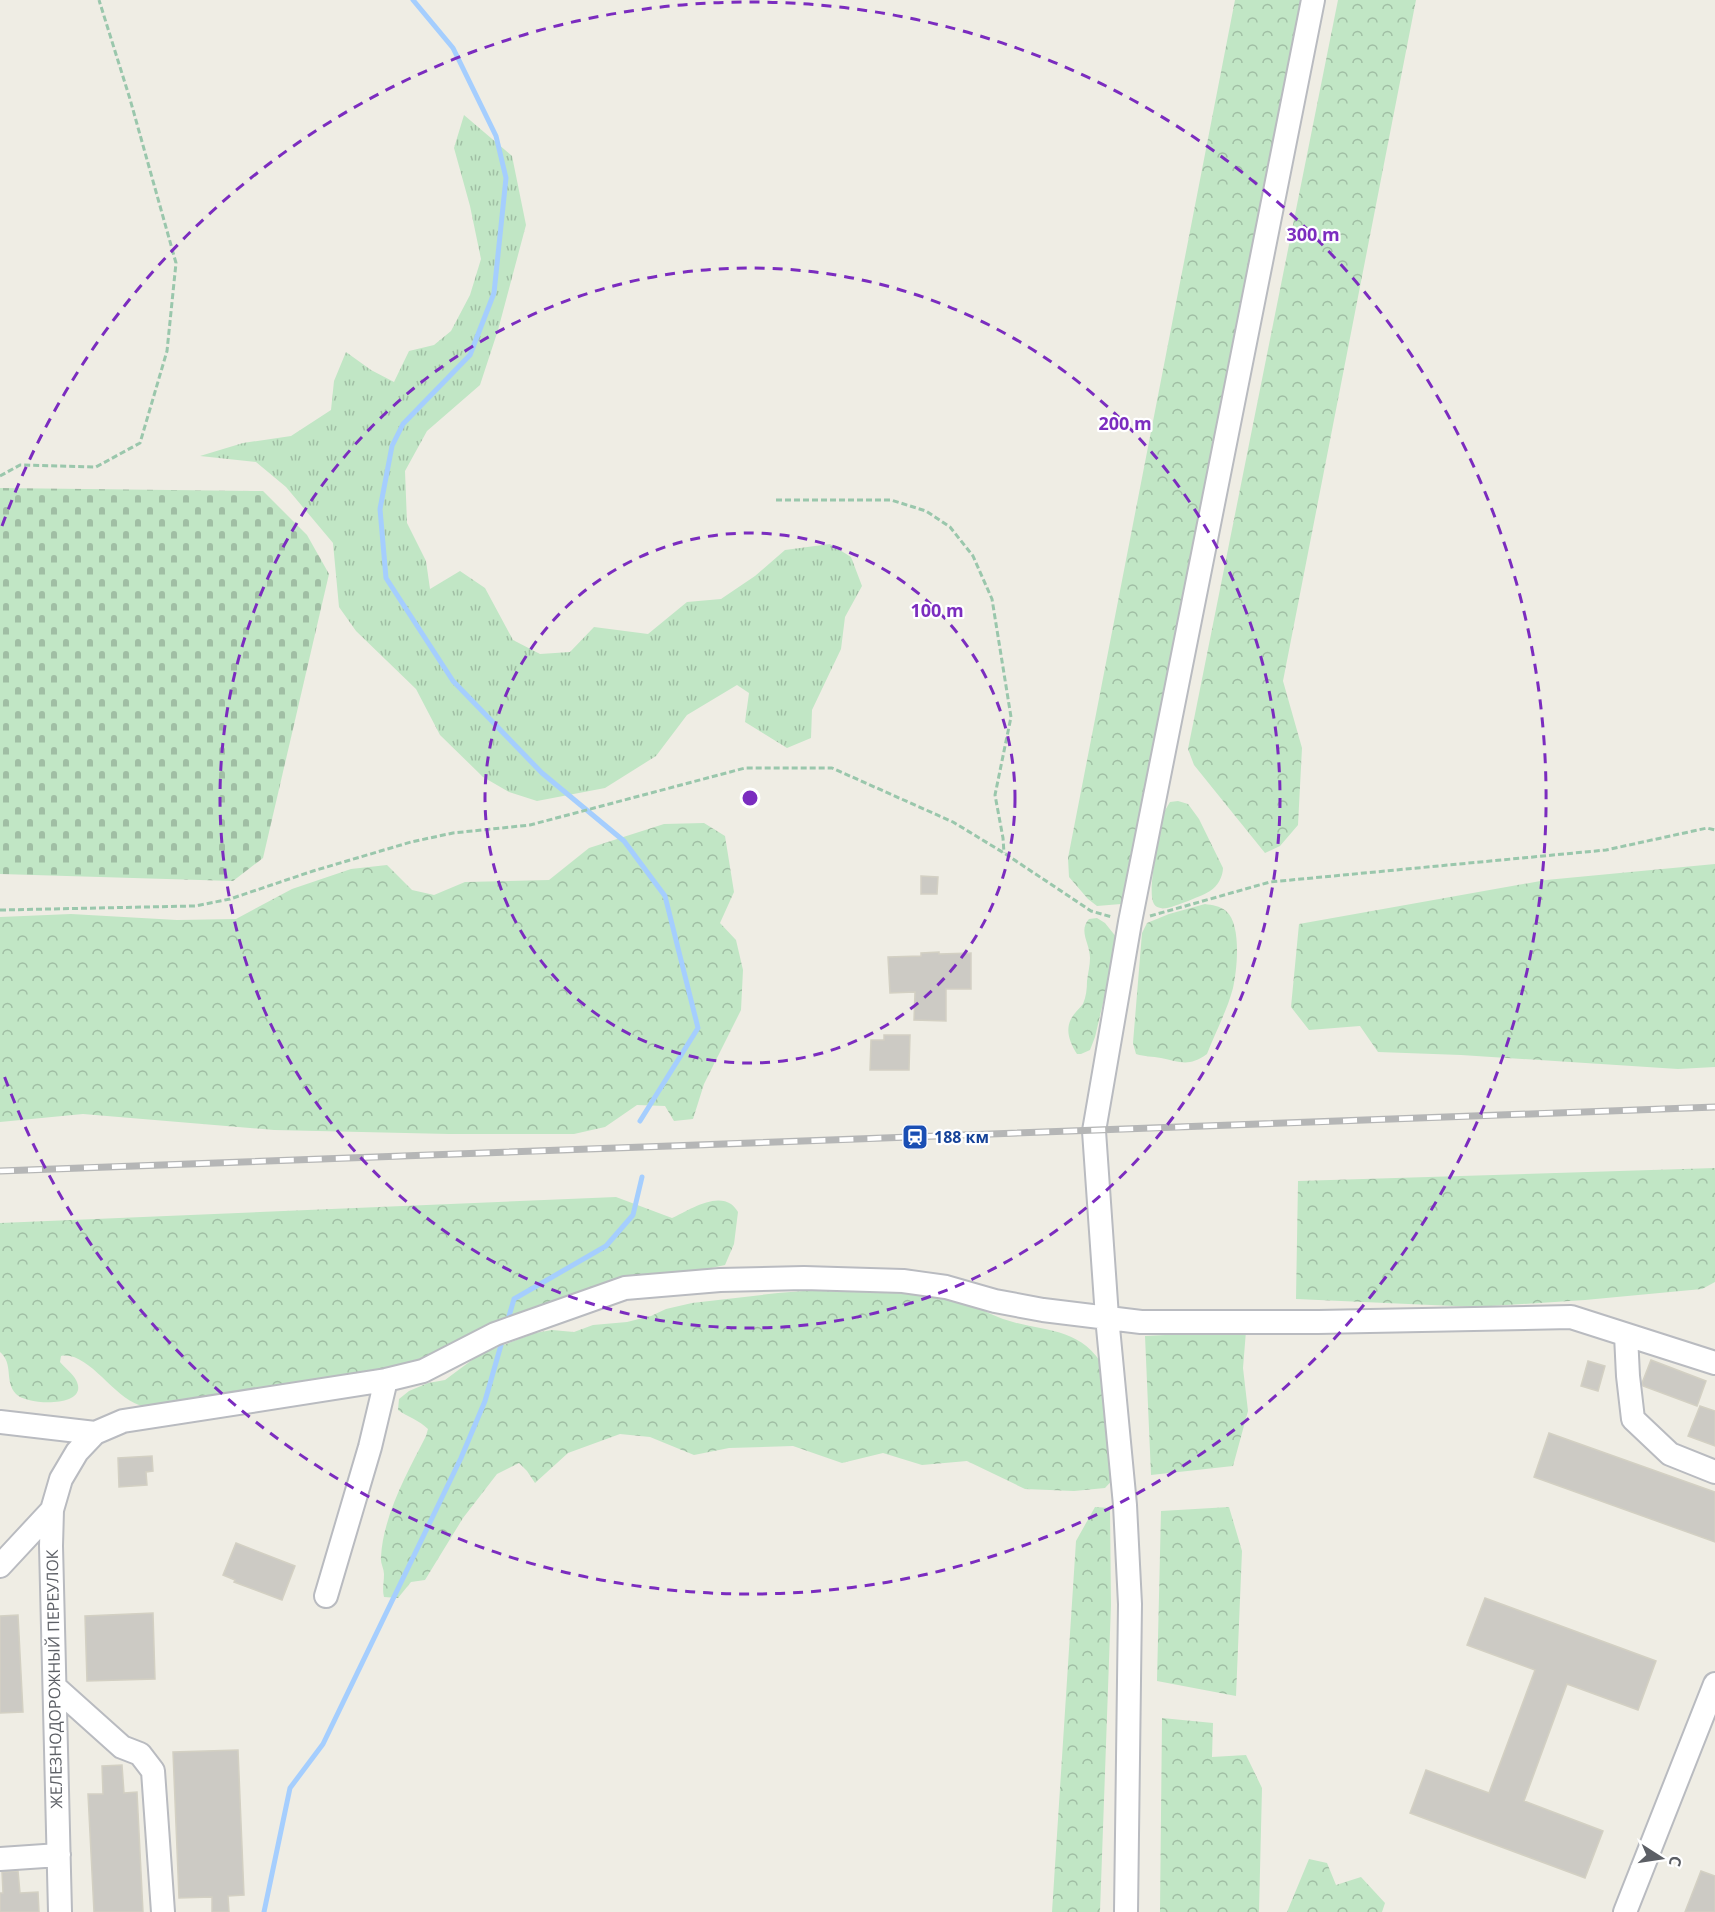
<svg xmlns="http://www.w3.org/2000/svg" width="1715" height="1912" viewBox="0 0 1715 1912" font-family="'Open Sans',sans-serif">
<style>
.grass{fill:url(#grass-tufts)}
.forest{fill:url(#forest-crowns)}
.cemetery{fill:url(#cemetery-stones)}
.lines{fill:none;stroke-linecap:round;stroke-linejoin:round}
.stream{stroke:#a5cefe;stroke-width:5}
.building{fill:#cccac4;stroke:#d3d0c3;stroke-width:1.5}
.minor-casing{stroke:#b9bbc0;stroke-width:26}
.path{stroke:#9ac7ac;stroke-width:3;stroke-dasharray:6 3;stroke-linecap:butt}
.minor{stroke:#fff;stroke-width:22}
.rail-casing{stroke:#b5b6b6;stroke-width:7}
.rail{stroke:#fff;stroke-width:4.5;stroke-dasharray:14;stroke-linecap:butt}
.ring{fill:none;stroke:#7b2cbf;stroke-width:3;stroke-dasharray:10 8}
.labels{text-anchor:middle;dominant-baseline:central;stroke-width:4.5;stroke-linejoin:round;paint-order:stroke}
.transit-label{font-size:16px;font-weight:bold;fill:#164399;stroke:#fff;text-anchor:start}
.street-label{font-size:16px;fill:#5c5f65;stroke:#fff}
.centre{fill:#7b2cbf;stroke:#fff;stroke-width:3}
.ring-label{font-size:18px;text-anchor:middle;font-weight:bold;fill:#7b2cbf;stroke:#fff;stroke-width:4.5;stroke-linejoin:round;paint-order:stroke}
</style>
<defs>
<pattern id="grass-tufts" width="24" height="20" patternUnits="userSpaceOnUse" patternTransform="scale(1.5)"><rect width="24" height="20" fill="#c1e6c5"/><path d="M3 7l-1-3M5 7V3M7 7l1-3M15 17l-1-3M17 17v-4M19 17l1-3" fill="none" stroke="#a0bea4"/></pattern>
<pattern id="forest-crowns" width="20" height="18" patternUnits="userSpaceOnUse" patternTransform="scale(1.5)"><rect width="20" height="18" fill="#c1e6c5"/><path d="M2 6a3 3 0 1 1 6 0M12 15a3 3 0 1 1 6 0" fill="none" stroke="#a0bea4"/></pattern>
<pattern id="cemetery-stones" width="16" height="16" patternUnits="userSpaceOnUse" patternTransform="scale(1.5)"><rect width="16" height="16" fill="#c1e6c5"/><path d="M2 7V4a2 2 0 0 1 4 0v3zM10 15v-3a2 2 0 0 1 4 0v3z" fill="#a0bea4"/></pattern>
</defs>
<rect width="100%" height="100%" fill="#efede4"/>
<path class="grass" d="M 464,115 L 512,156 L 526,225 L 498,330 L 480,385 L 427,431 L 405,471 L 407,523 L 426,561 L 430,589 L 460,571 L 485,588 L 513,640 L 540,654 L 570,652 L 594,627 L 648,634 L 687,602 L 721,599 L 755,576 L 785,550 L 830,544 L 851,557 L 862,586 L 845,617 L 841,649 L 812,710 L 811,738 L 787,748 L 745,722 L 749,693 L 737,685 L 687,715 L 656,756 L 605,788 L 537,801 L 509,792 L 483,777 L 440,735 L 416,689 L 356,631 L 339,607 L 333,543 L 286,487 L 256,462 L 200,456 L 243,443 L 291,436 L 331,410 L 334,381 L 346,352 L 371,370 L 394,382 L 409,351 L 434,345 L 451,331 L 470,295 L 481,259 L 470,206 L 454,148 Z"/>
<path class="forest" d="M 1235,0 L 1305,0 L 1130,893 L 1121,904 L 1097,906 L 1088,899 L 1069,877 L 1068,858 Z
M 1338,0 L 1416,0 L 1283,681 L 1302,748 L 1298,825 L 1280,846 L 1265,853 L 1194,765 L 1188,749 Z
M 1178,801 L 1188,804 L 1199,819 L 1223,868 C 1223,876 1218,886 1210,891 C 1205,895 1173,907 1167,908 C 1163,909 1156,908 1154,904 C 1146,892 1161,829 1164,812 L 1170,802 Z
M 704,823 L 725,836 L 734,892 L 720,923 L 736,940 L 743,970 L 741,1010 L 704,1084 L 693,1119 L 674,1121 L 665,1106 L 637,1105 L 605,1127 L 574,1134 L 449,1134 L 274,1130 L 83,1114 L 0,1122 L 0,917 L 71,914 L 177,920 L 236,919 L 292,889 L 351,869 L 387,865 L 412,890 L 434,895 L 465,882 L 549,880 L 589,848 L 664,824 Z
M 1715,864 L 1715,1067 L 1678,1069 L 1461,1055 L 1378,1052 L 1360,1026 L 1309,1030 L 1291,1007 L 1299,924 L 1546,880 Z
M 1205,904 C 1212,905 1220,906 1226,911 C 1242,924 1237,971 1233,988 C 1227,1011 1215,1033 1207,1054 C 1189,1067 1180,1062 1161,1058 C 1152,1056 1145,1057 1136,1054 L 1133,1043 L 1142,933 L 1147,923 L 1169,914 Z
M 1097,918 L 1105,923 L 1117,938 L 1116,948 L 1095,1037 L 1090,1050 L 1081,1054 L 1077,1054 C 1070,1043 1065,1031 1071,1019 C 1074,1013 1079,1009 1083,1004 C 1086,997 1087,989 1087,981 C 1088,973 1090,965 1090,958 C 1090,943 1078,931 1089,919 Z
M 1715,1168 L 1715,1282 L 1702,1289 L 1585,1300 L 1476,1307 L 1296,1299 L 1298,1181 Z
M 616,1197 L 672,1218 C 688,1211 714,1193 731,1204 C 734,1206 736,1209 738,1212 L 734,1244 L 725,1265 L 702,1270 L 621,1279 L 419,1364 L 153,1408 C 148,1407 143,1407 139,1405 C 113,1397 88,1351 61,1356 L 60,1362 C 65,1368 73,1374 76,1380 C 91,1408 27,1406 16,1394 C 4,1381 14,1364 0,1352 L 0,1223 Z
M 841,1288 C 872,1290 902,1292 933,1297 C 942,1298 951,1298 960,1301 C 975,1305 985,1312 998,1317 C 1040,1334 1079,1323 1105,1369 L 1116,1476 L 1105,1488 L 1074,1491 L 1025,1489 L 967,1461 L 922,1465 L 883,1453 L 842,1463 L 793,1446 L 729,1448 L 694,1455 L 650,1437 L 620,1434 L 568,1453 L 535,1483 L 527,1471 L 519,1463 L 497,1474 L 463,1518 L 425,1580 L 411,1582 L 398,1598 L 384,1597 C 382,1589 384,1583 384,1574 C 384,1568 380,1563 381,1557 C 383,1516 408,1471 426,1436 L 428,1429 C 419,1420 408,1417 398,1410 L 399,1399 L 409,1391 L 428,1383 L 445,1380 L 480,1354 L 535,1333 L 552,1330 L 574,1332 L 593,1325 L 627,1322 L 651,1316 L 666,1309 L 692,1303 L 778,1293 Z
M 1246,1331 L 1243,1368 L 1248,1411 L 1233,1466 L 1151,1475 L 1145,1336 Z
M 1095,1507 L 1110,1508 L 1111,1605 L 1100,1912 L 1052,1912 L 1076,1541 Z
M 1229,1507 L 1242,1551 L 1236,1696 L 1157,1681 L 1161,1511 Z
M 1162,1718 L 1213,1723 L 1212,1757 L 1246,1755 L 1262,1788 L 1259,1912 L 1160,1912 Z
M 1309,1859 L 1327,1863 L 1336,1885 L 1361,1877 L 1385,1903 L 1382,1912 L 1287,1912 Z"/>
<path class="cemetery" d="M 0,488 L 263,491 L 307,535 L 329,574 L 263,858 L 233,881 L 0,874 Z"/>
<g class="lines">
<path class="stream" d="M 413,0 L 453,48 L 496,136 L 506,178 L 494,293 L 470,355 L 403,424 L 392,446 L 380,509 L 386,578 L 453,681 L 542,773 L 624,841 L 665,896 L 698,1028 L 640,1121
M 507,1323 L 514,1299 L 606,1246 L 633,1215 L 642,1177
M 264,1912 L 290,1788 L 323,1744 L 461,1458 L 485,1401 L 503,1338"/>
</g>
<path class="building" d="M 921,876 L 938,877 L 937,894 L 921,894 Z
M 939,952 L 939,954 L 971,953 L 971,989 L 946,989 L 946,1021 L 914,1020 L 915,992 L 890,993 L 888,957 L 921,956 L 921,953 Z
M 884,1035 L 910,1035 L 909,1070 L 870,1070 L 871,1040 L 884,1040 Z
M 1651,1360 L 1706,1381 L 1697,1406 L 1643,1386 L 1642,1383 Z
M 1588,1361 L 1605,1366 L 1598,1391 L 1581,1386 Z
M 1700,1406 L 1715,1411 L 1715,1446 L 1688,1436 Z
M 1549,1433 L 1715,1492 L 1715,1542 L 1534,1477 Z
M 152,1456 L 153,1471 L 146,1472 L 147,1485 L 119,1487 L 118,1458 Z
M 236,1543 L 295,1566 L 282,1600 L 234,1582 L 235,1580 L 223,1575 Z
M 1485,1598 L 1656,1661 L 1638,1710 L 1567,1684 L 1524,1801 L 1603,1831 L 1585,1878 L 1410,1813 L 1426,1770 L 1489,1793 L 1535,1670 L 1467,1645 Z
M 153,1613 L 155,1679 L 87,1681 L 85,1616 Z
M 18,1615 L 23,1712 L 0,1713 L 0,1616 Z
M 238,1750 L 244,1895 L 228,1896 L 229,1912 L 212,1912 L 212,1897 L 179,1898 L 173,1752 Z
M 122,1765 L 124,1793 L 137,1792 L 143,1912 L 94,1912 L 88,1794 L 103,1794 L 102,1766 Z
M 18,1871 L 20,1893 L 38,1892 L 39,1912 L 0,1912 L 0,1893 L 3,1893 L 2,1872 Z
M 1701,1871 L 1715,1876 L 1715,1912 L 1685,1912 Z"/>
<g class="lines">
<g class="minor-casing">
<path id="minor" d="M 1626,1335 L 1628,1376 L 1633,1419 L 1670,1454 L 1715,1472
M 0,1422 L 95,1433
M 0,1566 L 52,1510
M 326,1596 L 370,1447 L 386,1380
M 55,1687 L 122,1747 L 140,1754 L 153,1771 L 163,1912
M 0,1859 L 59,1855
M 60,1912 L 51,1546 L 52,1510 L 61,1479 L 77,1452 L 95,1433 L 123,1421 L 386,1380 L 423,1371 L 495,1334 L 625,1288 L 720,1280 L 804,1278 L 903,1281 L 946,1287 L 995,1301 L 1043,1310 L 1141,1322 L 1318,1322 L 1571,1317 L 1715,1363
M 1126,1912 L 1130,1604 L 1125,1505 L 1107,1317 L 1094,1131 L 1130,922 L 1313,0
M 1625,1912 L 1715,1684"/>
</g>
<path class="path" d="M 0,476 L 20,465 L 96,467 L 140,443 L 167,351 L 176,263 L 130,99 L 99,0
M 776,500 L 891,500 L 926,511 L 950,527 L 973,556 L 992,599 L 1011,717 L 995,795 L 1003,838 L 1004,853
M 0,910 L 195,906 L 230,899 L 313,871 L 411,842 L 453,833 L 530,825 L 745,768 L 832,768 L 953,822 L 1004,853 L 1091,911 L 1112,917
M 1150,916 L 1270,882 L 1606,850 L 1707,828 L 1715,830"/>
<use href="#minor" class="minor"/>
<g class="rail-casing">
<path id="rail" d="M 0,1171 L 1715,1107"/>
</g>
<use href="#rail" class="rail"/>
</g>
<g class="ring">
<circle cx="750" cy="798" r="265"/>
<circle cx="750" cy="798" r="530"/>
<path d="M2 526A796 796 0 1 1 2 1070"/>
</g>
<defs>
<g id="station-square" transform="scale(1.35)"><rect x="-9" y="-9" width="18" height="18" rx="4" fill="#1a4fb4" stroke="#fff"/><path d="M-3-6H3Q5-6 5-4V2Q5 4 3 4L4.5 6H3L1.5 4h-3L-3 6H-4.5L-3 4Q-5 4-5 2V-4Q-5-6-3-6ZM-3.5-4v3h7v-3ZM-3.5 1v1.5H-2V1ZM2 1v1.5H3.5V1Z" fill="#fff"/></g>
</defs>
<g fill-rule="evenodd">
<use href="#station-square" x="915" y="1137"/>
</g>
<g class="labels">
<g class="transit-label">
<text x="934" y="1137">188 км</text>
</g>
<g class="street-label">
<text transform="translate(54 1679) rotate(-91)">ЖЕЛЕЗНОДОРОЖНЫЙ ПЕРЕУЛОК</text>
</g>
</g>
<circle cx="750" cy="798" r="9" class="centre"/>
<g class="ring-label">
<text x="1313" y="241">300 m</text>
<text x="1125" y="430">200 m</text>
<text x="937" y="617">100 m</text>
</g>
<g transform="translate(1661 1858) rotate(102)" stroke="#ffffff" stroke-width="4.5" paint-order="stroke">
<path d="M0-4.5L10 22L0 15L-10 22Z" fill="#5c5f65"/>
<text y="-9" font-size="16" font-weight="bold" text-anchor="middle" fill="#5c5f65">С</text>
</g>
</svg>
